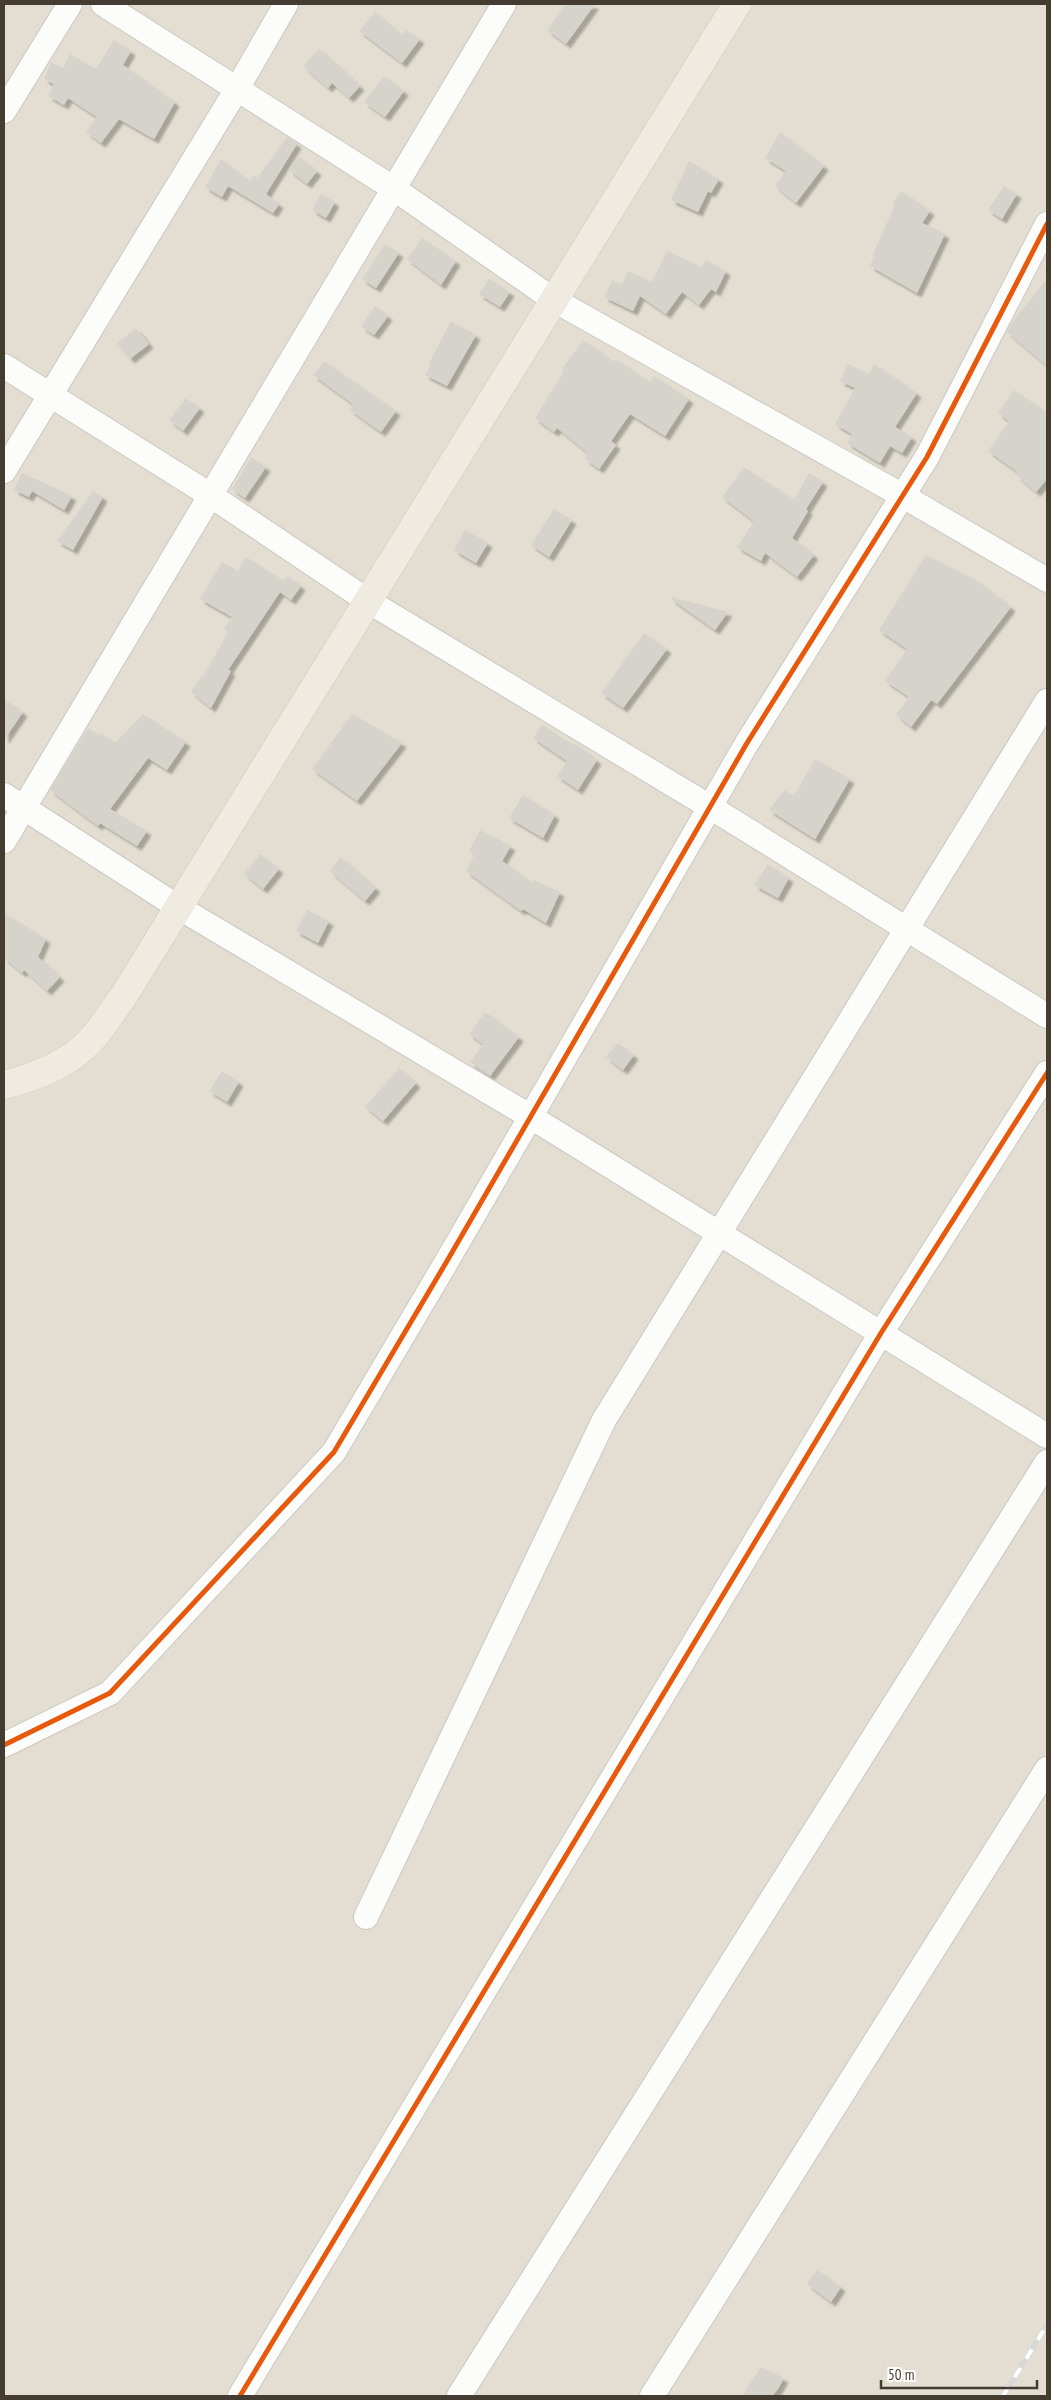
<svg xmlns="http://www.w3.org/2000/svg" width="1051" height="2400" viewBox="0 0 1051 2400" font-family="'PT Sans Narrow',sans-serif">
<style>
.residential{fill:#e3ded1}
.building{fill:#d6d3cc;filter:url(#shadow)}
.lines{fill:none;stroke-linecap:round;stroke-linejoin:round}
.minor-casing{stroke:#cac8c1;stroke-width:26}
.major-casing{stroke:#d2c8b1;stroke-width:29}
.minor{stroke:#fcfcfb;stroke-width:24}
.major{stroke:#f0ebe1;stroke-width:28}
.rail-casing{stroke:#d8d8d7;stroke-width:5.5}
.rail{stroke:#fff;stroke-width:4;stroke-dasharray:11;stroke-linecap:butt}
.cycleway-casing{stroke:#fff;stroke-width:8}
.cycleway{stroke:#e8590c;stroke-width:5}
</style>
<defs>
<filter id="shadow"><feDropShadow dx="4.5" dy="4.5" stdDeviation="1" flood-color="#0004"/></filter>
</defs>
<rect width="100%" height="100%" fill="#eeece5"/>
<path class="residential" d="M 4,4 L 1047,4 L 1047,2396 L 4,2396 Z"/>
<path class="building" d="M 566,4 L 595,4 L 566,44 L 547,30 Z
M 375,12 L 402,36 L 406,30 L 420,39 L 402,63 L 359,31 Z
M 114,40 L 131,51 L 123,65 L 175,102 L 154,139 L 119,119 L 101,143 L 86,132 L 97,117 L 68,98 L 64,105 L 48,96 L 54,84 L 44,79 L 51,62 L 63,68 L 70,54 L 96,69 Z
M 319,49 L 360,86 L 349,98 L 332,83 L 328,88 L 303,66 Z
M 384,76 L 404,91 L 385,117 L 364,102 Z
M 780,132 L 824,166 L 796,203 L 775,186 L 786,171 L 765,158 Z
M 287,137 L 297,144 L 266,194 L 279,204 L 273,213 L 228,186 L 222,197 L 205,187 L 221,159 L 250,181 L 253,175 L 257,178 Z
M 299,157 L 317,171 L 307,184 L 289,170 Z
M 689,161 L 719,179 L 711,193 L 708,191 L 698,212 L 671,200 Z
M 1004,186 L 1017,194 L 1002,219 L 988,210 Z
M 901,191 L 930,211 L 922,223 L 945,234 L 917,293 L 870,266 L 874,255 L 873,254 L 894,207 L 892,205 Z
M 321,194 L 335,202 L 326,218 L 312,210 Z
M 422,238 L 456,261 L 441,285 L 407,259 Z
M 385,244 L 399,253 L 376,288 L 362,279 Z
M 667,251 L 702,267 L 706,260 L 726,271 L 716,292 L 711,289 L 699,305 L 682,292 L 666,314 L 640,296 L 633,311 L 604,297 L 612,280 L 622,285 L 628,271 L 652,282 Z
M 489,279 L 510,292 L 500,307 L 479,294 Z
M 1047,279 L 1047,366 L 1007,332 L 1013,321 Z
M 375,306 L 388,316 L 374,335 L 361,326 Z
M 451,321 L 476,335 L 447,386 L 425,375 L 431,364 L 429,363 Z
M 136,328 L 149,344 L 130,359 L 117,343 Z
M 583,340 L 614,362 L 616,359 L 650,382 L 654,376 L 689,399 L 665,436 L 630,414 L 611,441 L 616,445 L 599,469 L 585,459 L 589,454 L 557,428 L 554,432 L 535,418 L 564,371 L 562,369 Z
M 324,361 L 396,411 L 381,432 L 350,410 L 353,404 L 313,375 Z
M 848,364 L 869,374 L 874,364 L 917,393 L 895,427 L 912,437 L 902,453 L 890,446 L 880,463 L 847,443 L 852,434 L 835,424 L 855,388 L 840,381 Z
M 1013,390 L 1047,412 L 1047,479 L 1036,492 L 1016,475 L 1018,472 L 988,451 L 1009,421 L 998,413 Z
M 186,398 L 200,408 L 183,431 L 169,420 Z
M 251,457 L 266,467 L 245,498 L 232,489 Z
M 744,467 L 794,500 L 809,473 L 823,482 L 806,509 L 808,511 L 792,538 L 814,555 L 797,577 L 765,553 L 761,561 L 737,547 L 754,521 L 722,497 Z
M 22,473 L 72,496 L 64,510 L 32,491 L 29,497 L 14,490 Z
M 93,491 L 103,497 L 73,550 L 57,541 Z
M 554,509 L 572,520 L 549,557 L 531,545 Z
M 465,530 L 488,543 L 476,563 L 454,550 Z
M 926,555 L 976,580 L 1011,607 L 937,704 L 931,700 L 911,727 L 896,715 L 909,697 L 885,681 L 907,649 L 879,630 Z
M 246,557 L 284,581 L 288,576 L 301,586 L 291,600 L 280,592 L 228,670 L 231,671 L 211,708 L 191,692 L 201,676 L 203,677 L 228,632 L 224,629 L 232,617 L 200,599 L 222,562 L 238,571 Z
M 672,597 L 728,612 L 715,630 L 671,599 Z
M 644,633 L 667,649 L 623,708 L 601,693 Z
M 4,699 L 23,712 L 4,740 Z
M 143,714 L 186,742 L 167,770 L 148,758 L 110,809 L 147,831 L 137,846 L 100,823 L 98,826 L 50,790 L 88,728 L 99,736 L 101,733 L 115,743 Z
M 352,714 L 402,743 L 357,801 L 312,769 Z
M 542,725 L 573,745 L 574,743 L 597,760 L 578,790 L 557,776 L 567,761 L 533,738 Z
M 815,759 L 850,779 L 815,839 L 769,810 L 784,790 L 794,796 Z
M 523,795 L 555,815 L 543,838 L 509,818 Z
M 480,830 L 511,846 L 502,861 L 532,883 L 534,880 L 560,892 L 546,923 L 523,909 L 521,911 L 466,871 L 475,854 L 469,851 Z
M 260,854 L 279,869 L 263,889 L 244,874 Z
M 340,857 L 376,888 L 365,901 L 330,871 Z
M 768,864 L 789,878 L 778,898 L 754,885 Z
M 307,910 L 329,921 L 318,943 L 296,931 Z
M 4,913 L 46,939 L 38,957 L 60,977 L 47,991 L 24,970 L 22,973 L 4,958 Z
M 485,1012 L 519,1037 L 490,1076 L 470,1062 L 483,1044 L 469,1034 Z
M 618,1043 L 634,1055 L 623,1070 L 606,1057 Z
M 399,1068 L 416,1083 L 383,1121 L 365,1107 Z
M 222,1071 L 239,1082 L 227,1102 L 209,1091 Z
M 817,2270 L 841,2287 L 831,2302 L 807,2284 Z
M 761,2367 L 784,2378 L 778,2389 L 772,2396 L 742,2396 Z"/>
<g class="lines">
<g class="minor-casing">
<path id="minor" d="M 103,4 L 393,188 L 554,300 L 903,496 L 1047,580
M 4,111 L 70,4
M 4,366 L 210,495 L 368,601 L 710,807 L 1047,1016
M 4,471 L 237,89 L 286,4
M 4,795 L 178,907 L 531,1117 L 1047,1436
M 4,841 L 504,4
M 4,1745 L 110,1693 L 334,1452 L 447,1261 L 747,743 L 927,457 L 1047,224
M 366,1917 L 604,1420 L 1047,701
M 240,2396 L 881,1333 L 1047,1073
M 459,2396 L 1047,1462
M 652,2396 L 1047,1769"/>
</g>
<g class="major-casing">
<path id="major" d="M 4,1085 C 35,1077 68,1065 90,1041 C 103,1028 112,1011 123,997 L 737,4"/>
</g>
<use href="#minor" class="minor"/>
<use href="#major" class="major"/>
<g class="rail-casing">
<path id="rail" d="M 1003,2396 L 1047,2325"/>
</g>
<use href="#rail" class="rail"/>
<g class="cycleway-casing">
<path id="cycleway" d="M 4,1745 L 110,1693 L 334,1452 L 447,1261 L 747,743 L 927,457 L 1047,224
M 240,2396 L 881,1333 L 1047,1073"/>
</g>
<use href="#cycleway" class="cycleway"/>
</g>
<rect width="1051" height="2400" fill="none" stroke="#443c31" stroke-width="10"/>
<path d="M881 2380v8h156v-8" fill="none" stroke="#443c31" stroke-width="2.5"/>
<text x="888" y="2380" font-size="15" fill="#443c31" stroke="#ffffff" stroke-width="4" paint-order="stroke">50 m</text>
</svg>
